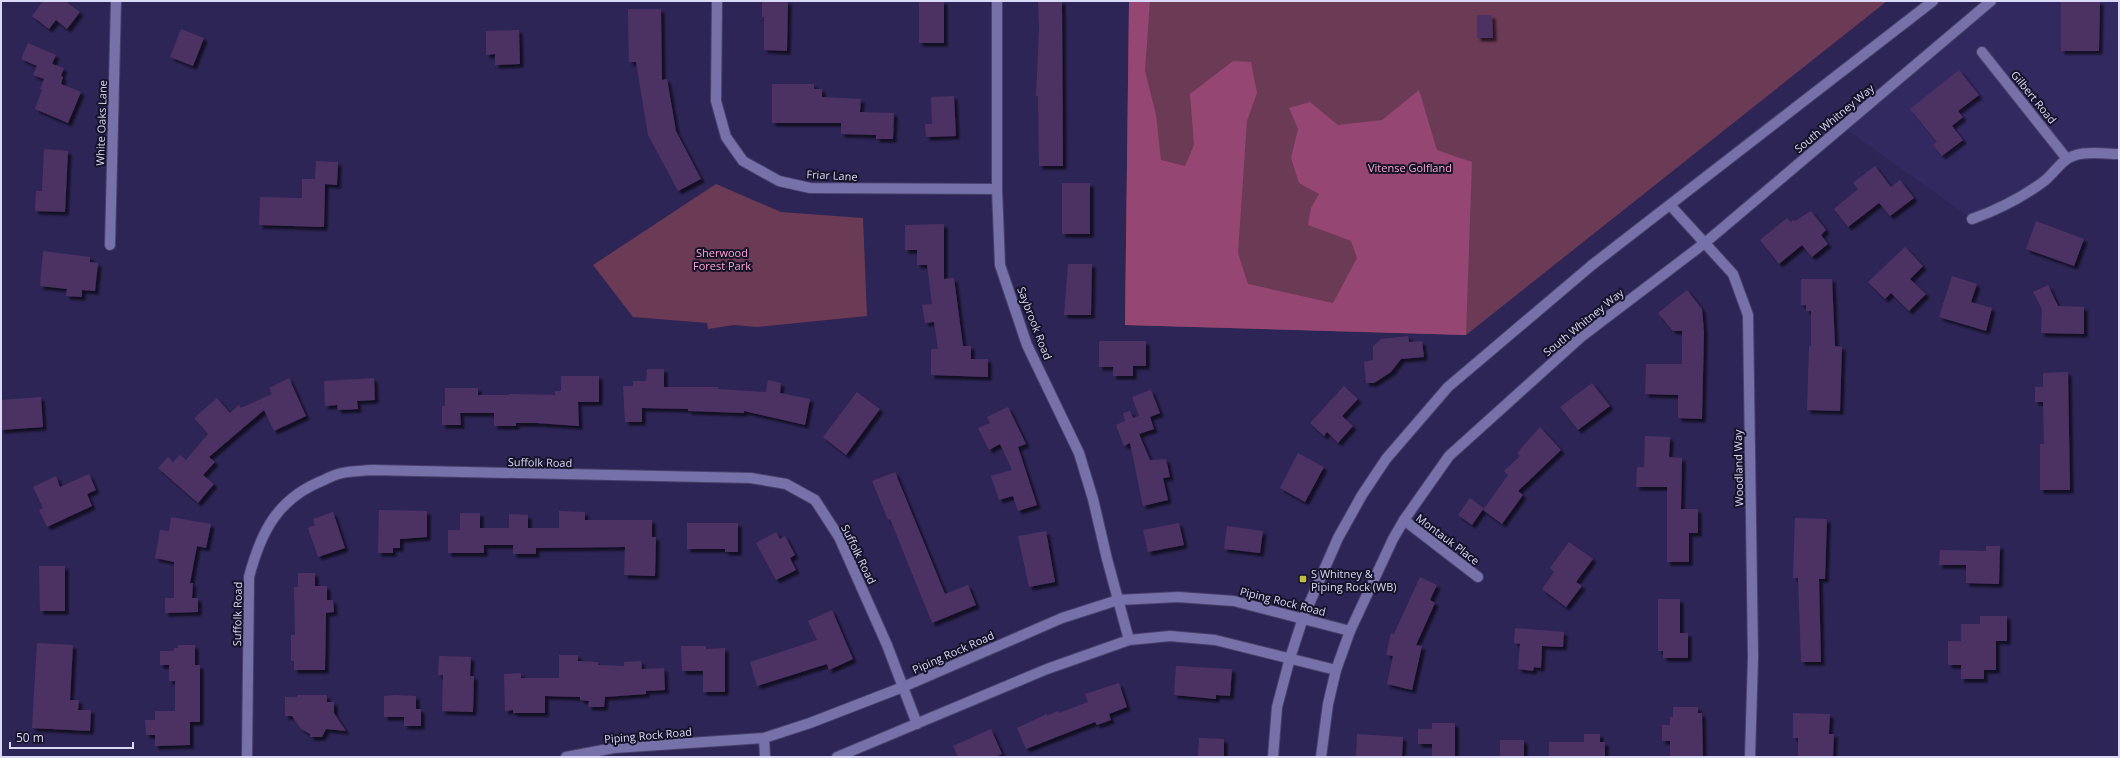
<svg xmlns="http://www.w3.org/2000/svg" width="2120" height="758" viewBox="0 0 2120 758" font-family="'Open Sans',sans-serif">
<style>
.built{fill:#332961}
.green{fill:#6b3a54}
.forest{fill:#964673}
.building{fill:#4c3262;filter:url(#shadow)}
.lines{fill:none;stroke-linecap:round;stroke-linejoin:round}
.minor-casing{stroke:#49416b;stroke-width:12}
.secondary-casing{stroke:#49416b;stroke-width:12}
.minor{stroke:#7671a9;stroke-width:10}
.secondary{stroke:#7671a9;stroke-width:10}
.poi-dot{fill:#c1bd40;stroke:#151328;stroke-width:1.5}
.labels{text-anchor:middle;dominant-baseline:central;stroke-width:4;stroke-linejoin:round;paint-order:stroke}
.street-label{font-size:11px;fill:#dad9f8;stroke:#151328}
.park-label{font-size:11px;fill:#ffa5d4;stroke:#151328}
.poi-label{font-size:11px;fill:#dad9f8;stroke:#151328;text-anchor:start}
</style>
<defs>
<filter id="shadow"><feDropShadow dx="3.5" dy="3.5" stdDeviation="1" flood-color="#0009"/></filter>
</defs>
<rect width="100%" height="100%" fill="#2d2555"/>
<path class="built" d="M 1991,1 L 2119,1 L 2119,154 L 2077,155 L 2044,181 L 1972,219 L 1841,126 Z"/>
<path class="green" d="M 1129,1 L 1887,1 L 1466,335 L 1125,325 Z
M 716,184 L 781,212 L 863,218 L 867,316 L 757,327 L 734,325 L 708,329 L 707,323 L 633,317 L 593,265 Z"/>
<path class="forest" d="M 1129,1 L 1150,1 L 1145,71 L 1156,115 L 1161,160 L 1185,166 L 1194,145 L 1190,94 L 1233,61 L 1251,62 L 1257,93 L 1247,121 L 1238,253 L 1248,284 L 1333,303 L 1357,258 L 1351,241 L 1308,225 L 1311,208 L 1319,194 L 1299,183 L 1291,158 L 1298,129 L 1289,108 L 1310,102 L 1338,125 L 1382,120 L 1419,90 L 1437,150 L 1472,162 L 1466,335 L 1125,325 Z"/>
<path class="building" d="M 43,1 L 65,1 L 80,12 L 67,29 L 56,20 L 49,29 L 32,16 Z
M 762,1 L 788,1 L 787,51 L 764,50 L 764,17 L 762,17 Z
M 919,1 L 944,1 L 944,43 L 919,43 Z
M 1038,1 L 1062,1 L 1063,166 L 1039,166 L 1038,96 L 1036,96 L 1039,29 Z
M 2061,1 L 2100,1 L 2099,51 L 2061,51 Z
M 628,9 L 661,9 L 662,80 L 667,79 L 676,131 L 701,179 L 678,191 L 648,135 L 636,62 L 629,62 Z
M 1477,15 L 1492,15 L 1493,38 L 1477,38 Z
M 181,29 L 204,38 L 193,66 L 170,57 Z
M 519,30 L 520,64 L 495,65 L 495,54 L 486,55 L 486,31 Z
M 28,43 L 56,55 L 52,64 L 64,68 L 61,76 L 63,77 L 61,84 L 81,92 L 68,123 L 35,109 L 42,90 L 40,89 L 44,79 L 33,75 L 37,66 L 21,59 Z
M 1959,70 L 1979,95 L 1958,111 L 1963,117 L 1952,126 L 1963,140 L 1942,156 L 1933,145 L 1937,142 L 1910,109 Z
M 772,84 L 814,84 L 814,89 L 822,89 L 822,97 L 861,99 L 860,112 L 894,113 L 893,139 L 876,139 L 876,135 L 841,134 L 841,123 L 772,123 Z
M 954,96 L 956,136 L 926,137 L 925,124 L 932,124 L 931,97 Z
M 44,149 L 68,151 L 65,212 L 35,211 L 36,191 L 42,191 Z
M 316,161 L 338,162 L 337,185 L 325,184 L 324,227 L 259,225 L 260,197 L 302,198 L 302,179 L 315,179 Z
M 1875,166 L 1891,187 L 1900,180 L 1914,198 L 1890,216 L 1879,203 L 1848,227 L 1834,209 L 1858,189 L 1853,183 Z
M 1062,183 L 1090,183 L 1090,234 L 1062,234 Z
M 1811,211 L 1826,230 L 1821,235 L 1828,244 L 1812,257 L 1802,245 L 1779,264 L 1760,240 L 1787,218 L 1791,222 L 1793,220 L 1795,221 Z
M 2036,221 L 2084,239 L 2074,266 L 2026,249 Z
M 944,224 L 944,279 L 954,278 L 963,346 L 971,346 L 971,359 L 988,359 L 988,377 L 931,375 L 931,349 L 938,349 L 934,322 L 925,323 L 922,305 L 932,304 L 927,265 L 917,265 L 917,250 L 905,250 L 905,225 Z
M 1905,247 L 1923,266 L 1910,279 L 1926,294 L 1909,311 L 1891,293 L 1885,299 L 1868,282 Z
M 43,251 L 90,257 L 90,262 L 98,263 L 95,291 L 82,290 L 82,297 L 66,296 L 67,289 L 40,286 Z
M 1068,264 L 1092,264 L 1091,315 L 1064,315 Z
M 1952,276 L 1977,284 L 1971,302 L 1992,308 L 1986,331 L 1939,317 Z
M 1801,279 L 1832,279 L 1835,346 L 1842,347 L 1840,411 L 1807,410 L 1809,346 L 1811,346 L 1811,311 L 1806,311 L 1806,305 L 1801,305 Z
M 2048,285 L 2058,306 L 2084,307 L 2084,334 L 2041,333 L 2042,309 L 2033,292 Z
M 1687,290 L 1702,309 L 1704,332 L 1702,419 L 1678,418 L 1678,395 L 1645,394 L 1646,364 L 1682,364 L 1682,331 L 1673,331 L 1658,313 Z
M 1408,336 L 1409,342 L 1422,341 L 1424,357 L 1401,359 L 1391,372 L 1374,383 L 1366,383 L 1364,362 L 1373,360 L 1373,346 L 1381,339 Z
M 1099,341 L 1146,341 L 1146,366 L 1133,366 L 1133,376 L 1113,376 L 1113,367 L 1099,367 Z
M 647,369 L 664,369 L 664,387 L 718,387 L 718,389 L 766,392 L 768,380 L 781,383 L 780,393 L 810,399 L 805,425 L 744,411 L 744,413 L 688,411 L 688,409 L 642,408 L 642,422 L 625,422 L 623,386 L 633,386 L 633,381 L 646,381 Z
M 2068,372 L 2070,490 L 2040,490 L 2040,444 L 2044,444 L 2043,402 L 2035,402 L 2035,387 L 2043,387 L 2043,373 Z
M 561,376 L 599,376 L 599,402 L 578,402 L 579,426 L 536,423 L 516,423 L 516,426 L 494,426 L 494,413 L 460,413 L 461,425 L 442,425 L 442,406 L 445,406 L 445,388 L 478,388 L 478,395 L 509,395 L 509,394 L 555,395 L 555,391 L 561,391 Z
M 289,378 L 306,416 L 274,431 L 264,410 L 209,457 L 215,462 L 203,475 L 214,484 L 198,503 L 158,468 L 168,457 L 173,462 L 180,455 L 186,460 L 208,434 L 194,418 L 217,398 L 230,413 L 239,405 L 241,408 L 272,394 L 269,388 Z
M 374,378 L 375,400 L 357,401 L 358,409 L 338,410 L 337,405 L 325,406 L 324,381 Z
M 1592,383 L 1610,406 L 1578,430 L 1560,407 Z
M 1344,386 L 1358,399 L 1342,416 L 1353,426 L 1338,443 L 1327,432 L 1324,436 L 1310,423 Z
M 1151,390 L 1160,413 L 1150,417 L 1154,429 L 1139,434 L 1150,460 L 1166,459 L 1170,477 L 1163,478 L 1168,500 L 1143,506 L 1130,443 L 1124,446 L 1116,425 L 1125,421 L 1123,413 L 1130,411 L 1133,418 L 1139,416 L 1132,397 Z
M 857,392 L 880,409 L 846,455 L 823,437 Z
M 41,397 L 43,427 L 1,430 L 1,400 Z
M 1008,407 L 1026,444 L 1018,447 L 1037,505 L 1018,511 L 1013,496 L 999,500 L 991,476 L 1012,470 L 1000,444 L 989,450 L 978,428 L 990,423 L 987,417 Z
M 1540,427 L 1561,450 L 1518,491 L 1523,495 L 1502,524 L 1483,510 L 1508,475 L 1504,471 L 1520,456 L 1517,453 Z
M 1645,436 L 1670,437 L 1669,457 L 1682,458 L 1681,509 L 1698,509 L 1698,533 L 1689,533 L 1689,562 L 1667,562 L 1667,487 L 1636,487 L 1637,467 L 1644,467 Z
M 1298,453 L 1324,467 L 1305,502 L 1280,488 Z
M 895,472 L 945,594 L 968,585 L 976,605 L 932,623 L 890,519 L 888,520 L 872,481 Z
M 89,474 L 96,490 L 87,494 L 92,506 L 47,527 L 39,510 L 43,508 L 33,487 L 56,476 L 60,487 Z
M 1470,498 L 1484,508 L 1472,525 L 1458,515 Z
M 379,510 L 427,511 L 427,537 L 400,539 L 400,548 L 393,548 L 393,553 L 378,553 Z
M 559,511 L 585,512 L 585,520 L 652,520 L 652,537 L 656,537 L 655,576 L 624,575 L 625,547 L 536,548 L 536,554 L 513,554 L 513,545 L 484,545 L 484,553 L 448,553 L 448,530 L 460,530 L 460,513 L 480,513 L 480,528 L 509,528 L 509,514 L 528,515 L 528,528 L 559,528 Z
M 333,512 L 345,548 L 318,557 L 308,528 L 315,525 L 313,519 Z
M 171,517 L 211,524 L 206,548 L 197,546 L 190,583 L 193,583 L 192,598 L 198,598 L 198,612 L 165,613 L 165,598 L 174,598 L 174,562 L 155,558 L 160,530 L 169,531 Z
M 1795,518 L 1827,519 L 1825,579 L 1819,579 L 1821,662 L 1801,662 L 1798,578 L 1793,578 Z
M 687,523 L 738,523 L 738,552 L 725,552 L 725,549 L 687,549 Z
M 1179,523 L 1184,545 L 1148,552 L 1143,530 Z
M 1227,526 L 1263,531 L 1260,553 L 1224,549 Z
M 1046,531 L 1055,582 L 1029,587 L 1018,536 Z
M 776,532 L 780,539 L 785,536 L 795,555 L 790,558 L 796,570 L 776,580 L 756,543 Z
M 1569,542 L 1593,559 L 1576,582 L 1582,586 L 1566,607 L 1542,589 L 1554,572 L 1550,568 Z
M 1986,546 L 2000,546 L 1999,584 L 1966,583 L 1966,565 L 1939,565 L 1940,550 L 1986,551 Z
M 39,566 L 65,566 L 65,611 L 40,611 Z
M 298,573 L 315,573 L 315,586 L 327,586 L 327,600 L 333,600 L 334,612 L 326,613 L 325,670 L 294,670 L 294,661 L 291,661 L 291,635 L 295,635 L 294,587 L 298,587 Z
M 1420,577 L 1437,585 L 1430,600 L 1435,603 L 1416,645 L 1422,646 L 1412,690 L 1387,684 L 1393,656 L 1386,655 L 1391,633 L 1394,634 Z
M 1658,599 L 1680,599 L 1680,633 L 1688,633 L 1688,658 L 1663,658 L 1663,651 L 1658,651 Z
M 832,610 L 853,659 L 829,670 L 827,664 L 757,686 L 750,662 L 817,640 L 808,621 Z
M 1980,616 L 2007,616 L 2007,641 L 1996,641 L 1996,670 L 1984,670 L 1984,679 L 1961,679 L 1961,665 L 1948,665 L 1948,641 L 1961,641 L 1961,624 L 1980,624 Z
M 1515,628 L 1564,632 L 1563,647 L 1542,646 L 1541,668 L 1534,667 L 1533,671 L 1518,669 L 1520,644 L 1514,643 Z
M 37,643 L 73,645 L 70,700 L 79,700 L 78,710 L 91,710 L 90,731 L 32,728 Z
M 178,645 L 195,645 L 195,665 L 200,665 L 200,722 L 190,722 L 190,745 L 155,746 L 155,735 L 146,735 L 145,720 L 155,720 L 155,711 L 175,711 L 175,681 L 169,681 L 169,665 L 160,665 L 160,651 L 174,651 L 174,648 L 178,648 Z
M 681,646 L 706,646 L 706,649 L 725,648 L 725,692 L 703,692 L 703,671 L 682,671 Z
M 559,655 L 578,655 L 578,661 L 598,662 L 598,665 L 624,666 L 624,662 L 641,661 L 642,669 L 664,668 L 665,690 L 646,691 L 646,694 L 605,697 L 604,707 L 588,707 L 589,701 L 580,700 L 580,697 L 545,696 L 545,713 L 513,713 L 513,710 L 505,711 L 504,674 L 521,673 L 521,678 L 559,678 Z
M 439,656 L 471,657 L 470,676 L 474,676 L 473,712 L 442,711 L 443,675 L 438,675 Z
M 1176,666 L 1232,669 L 1230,696 L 1216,695 L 1216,699 L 1174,695 Z
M 1119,683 L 1127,707 L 1109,714 L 1111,720 L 1097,725 L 1095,722 L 1026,749 L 1017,728 L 1047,714 L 1047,716 L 1058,711 L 1059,713 L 1088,702 L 1085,694 Z
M 297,695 L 327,695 L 327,702 L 334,702 L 334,713 L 346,731 L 326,729 L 322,737 L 310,737 L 310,734 L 301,729 L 292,716 L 285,716 L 285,697 L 297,697 Z
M 395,695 L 416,696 L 416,709 L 421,709 L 421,726 L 404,726 L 404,717 L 384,717 L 384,696 Z
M 1673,707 L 1698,707 L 1698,713 L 1702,713 L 1703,757 L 1670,757 L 1670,741 L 1662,741 L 1662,725 L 1670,725 L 1670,717 L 1673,717 Z
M 1793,713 L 1830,714 L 1829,734 L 1834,734 L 1833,757 L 1798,757 L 1798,738 L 1793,738 Z
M 1432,723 L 1455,723 L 1455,757 L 1432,757 L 1432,744 L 1418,744 L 1418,729 L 1432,729 Z
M 991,729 L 1002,754 L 995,757 L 958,757 L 953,746 Z
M 1357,734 L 1403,737 L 1402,757 L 1356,757 Z
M 1584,734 L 1600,734 L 1600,742 L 1605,742 L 1605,757 L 1549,757 L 1549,742 L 1584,742 Z
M 1199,738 L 1224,739 L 1224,757 L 1198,757 Z
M 1500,740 L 1524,740 L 1524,757 L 1500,757 Z"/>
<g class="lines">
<g class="minor-casing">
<path id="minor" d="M 717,1 L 716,101 L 726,137 L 743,161 L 779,181 L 810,188 L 997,189
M 997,1 L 997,189 L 1000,265 L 1027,345 L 1079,453 L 1093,499 L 1107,559 L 1129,640
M 1982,52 L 2067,159
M 1670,205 L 1733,274 L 1748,315 L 1753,657 L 1750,757
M 1972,219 C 1997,210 2021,198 2043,182 C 2054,174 2061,159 2076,155 C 2089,151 2106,154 2119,154
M 110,245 L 116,1
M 1404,520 L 1478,577
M 764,738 L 765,757
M 247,757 L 249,577 C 261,531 278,498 324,480 C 330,477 336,474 342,473 C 351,471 362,471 372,470 L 751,478 L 786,484 L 815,500 L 839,537 L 887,645 L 917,724
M 566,757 L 614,748 L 764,738 L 810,723 L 903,687 L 1062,618 L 1118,600 L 1178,597 L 1234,601 L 1350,631
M 837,757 L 1047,669 L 1129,640 L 1170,636 L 1215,640 L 1336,670"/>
</g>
<g class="secondary-casing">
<path id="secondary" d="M 1273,757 L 1277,707 L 1290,658 L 1303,618 L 1338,538 L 1362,495 L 1386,459 L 1448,387 L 1592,265 L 1933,1
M 1321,757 L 1328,704 L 1336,670 L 1350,631 L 1393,539 L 1404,520 L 1449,456 L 1581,337 L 1706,242 L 1991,1"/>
</g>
<use href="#minor" class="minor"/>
<use href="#secondary" class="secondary"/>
</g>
<rect class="poi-dot" x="1299" y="575" width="8" height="8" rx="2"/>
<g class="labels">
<g class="street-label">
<text transform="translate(2034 97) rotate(51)">Gilbert Road</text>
<text transform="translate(1834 118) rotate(-40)">South Whitney Way</text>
<text transform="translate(101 123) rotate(-88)">White Oaks Lane</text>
<text transform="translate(832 175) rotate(3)">Friar Lane</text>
<text transform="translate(1583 322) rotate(-39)">South Whitney Way</text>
<text transform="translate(1035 323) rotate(69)">Saybrook Road</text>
<text transform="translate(540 462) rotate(1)">Suffolk Road</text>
<text transform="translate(1738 468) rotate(-91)">Woodland Way</text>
<text transform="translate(1448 539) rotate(37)">Montauk Place</text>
<text transform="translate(859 554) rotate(64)">Suffolk Road</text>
<text transform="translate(1283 601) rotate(14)">Piping Rock Road</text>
<text transform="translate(237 614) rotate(-89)">Suffolk Road</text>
<text transform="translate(953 652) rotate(-24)">Piping Rock Road</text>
<text transform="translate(648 735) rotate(-5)">Piping Rock Road</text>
</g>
<g class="park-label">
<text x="1410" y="167">Vitense Golfland</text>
<text x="722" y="252">Sherwood<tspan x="722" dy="13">Forest Park</tspan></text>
</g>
<g class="poi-label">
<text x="1311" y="573">S Whitney &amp;<tspan x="1311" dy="13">Piping Rock (WB)</tspan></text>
</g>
</g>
<rect width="2120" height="758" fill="none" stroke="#dad9f8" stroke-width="4"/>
<path d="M10 742v6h123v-6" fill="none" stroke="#dad9f8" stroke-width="2"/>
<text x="16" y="742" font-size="12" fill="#dad9f8" stroke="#151328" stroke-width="3" paint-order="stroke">50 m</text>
</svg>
